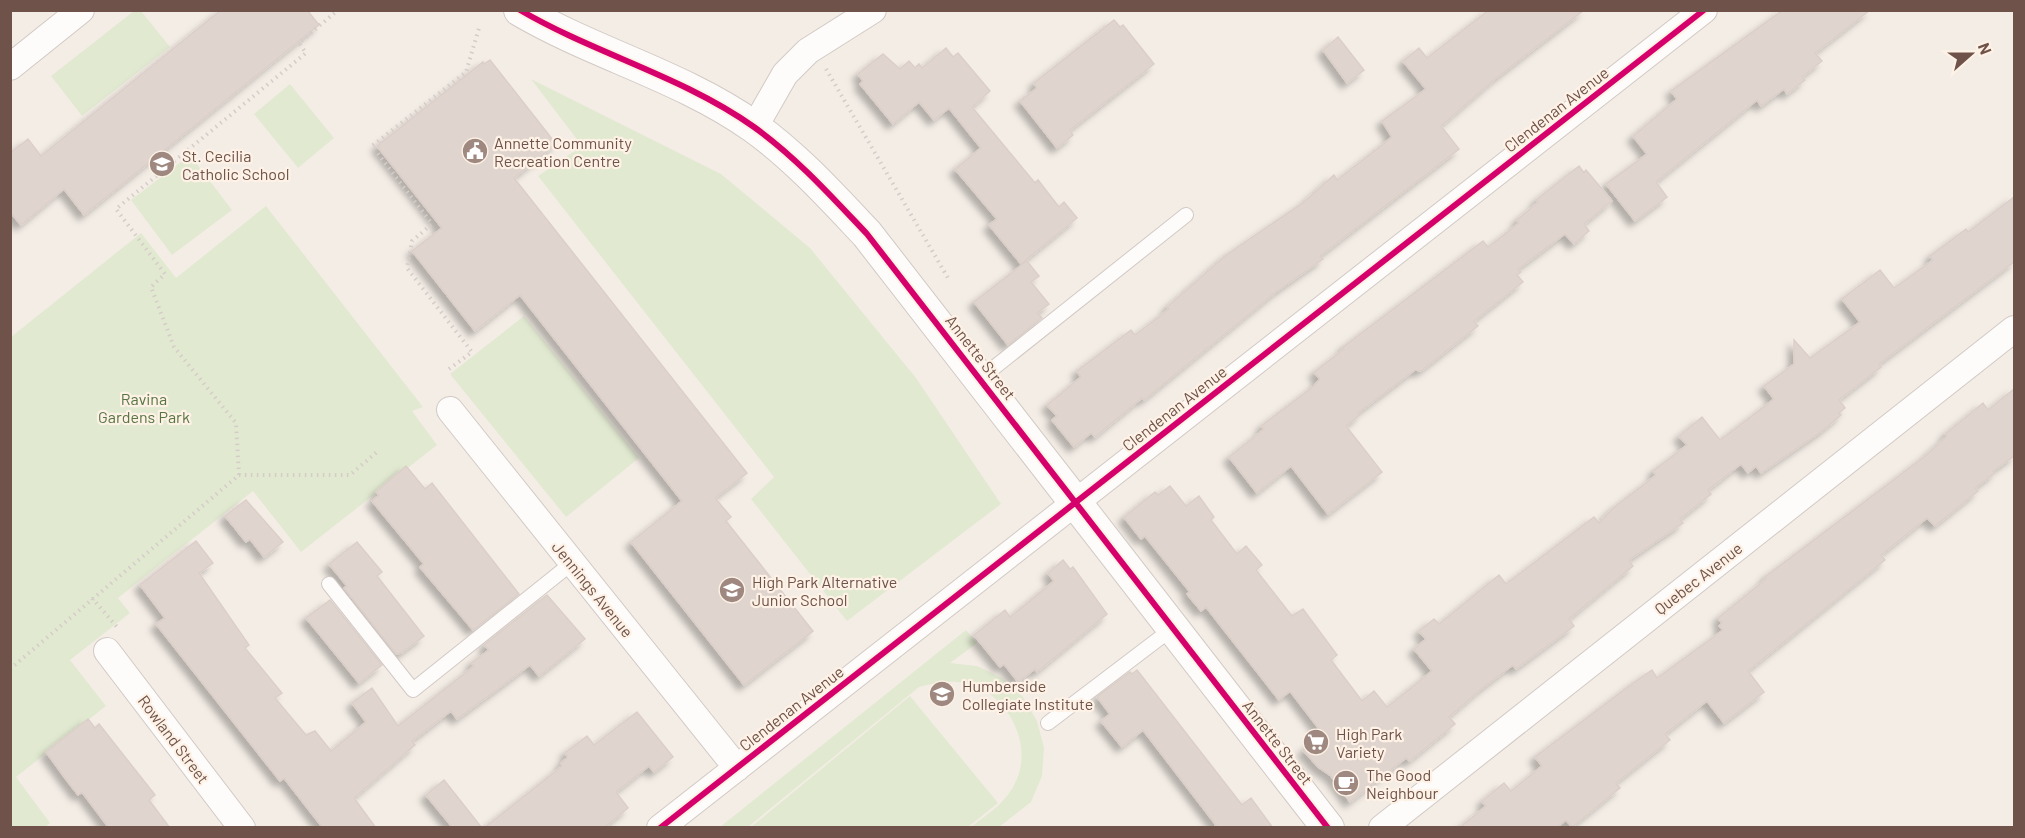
<svg xmlns="http://www.w3.org/2000/svg" width="2025" height="838" viewBox="0 0 2025 838" font-family="Barlow,sans-serif">
<style>
.green{fill:#e2e9d1}
.building{fill:#e0d5ce;stroke:#dccfc9;stroke-width:1.5;filter:url(#shadow)}
.lines{fill:none;stroke-linecap:round;stroke-linejoin:round}
.service-casing{stroke:#d2c9c4;stroke-width:16}
.minor-casing{stroke:#d2c9c4;stroke-width:28}
.tertiary-casing{stroke:#d2c9c4;stroke-width:34}
.path{stroke:#d5ccc9;stroke-width:4;stroke-dasharray:1.5 4.5;stroke-linecap:butt}
.service{stroke:#fdfcfb;stroke-width:14}
.minor{stroke:#fdfcfb;stroke-width:26}
.tertiary{stroke:#fdfcfb;stroke-width:32}
.cycleway-casing{stroke:#fef2e6;stroke-width:10}
.cycleway{stroke:#d6006c;stroke-width:6}
.labels{text-anchor:middle;dominant-baseline:central;stroke-width:4.5;stroke-linejoin:round;paint-order:stroke}
.street-label{font-size:16px;fill:#6f5249;stroke:#fef2e6}
.poi-label{font-size:16px;fill:#6f5249;stroke:#fef2e6;text-anchor:start}
.park-label{font-size:16px;fill:#577542;stroke:#fef2e6}
</style>
<defs>
<filter id="shadow"><feDropShadow dx="-5.5" dy="5.5" stdDeviation="3" flood-color="#0004"/></filter>
</defs>
<rect width="100%" height="100%" fill="#f4ede6"/>
<path class="green" d="M 134,11 L 141,11 L 170,47 L 82,116 L 51,76 Z
M 531,79 L 721,174 L 810,248 L 916,378 L 1001,504 L 847,621 L 751,499 L 774,477 L 538,176 L 582,146 Z
M 290,84 L 334,138 L 298,168 L 254,114 Z
M 190,155 L 232,210 L 172,255 L 131,200 Z
M 266,206 L 423,407 L 412,411 L 437,445 L 301,552 L 253,491 L 118,598 L 130,613 L 70,660 L 106,706 L 16,777 L 50,823 L 45,827 L 11,828 L 11,337 L 141,233 L 176,278 Z
M 524,316 L 639,458 L 566,517 L 450,374 Z
M 966,630 L 977,643 L 950,663 L 977,666 L 1002,678 L 1023,697 L 1037,721 L 1044,748 L 1042,776 L 1031,802 L 999,827 L 971,827 C 989,813 1007,802 1016,781 C 1034,743 1006,691 965,683 C 948,680 934,683 919,687 L 748,827 L 720,827 Z
M 910,696 L 998,803 L 968,827 L 751,827 Z"/>
<path class="building" d="M 221,10 L 307,10 L 319,25 L 84,215 L 64,189 L 21,225 L 10,212 L 10,153 L 28,139 L 41,156 Z
M 1489,10 L 1584,10 L 1495,79 L 1441,126 L 1459,149 L 1320,256 L 1323,259 L 1276,292 L 1144,400 L 1142,398 L 1095,437 L 1091,433 L 1074,447 L 1052,420 L 1057,416 L 1047,405 L 1081,377 L 1077,371 L 1131,330 L 1135,335 L 1169,309 L 1167,307 L 1226,255 L 1304,202 L 1334,175 L 1337,180 L 1392,137 L 1382,121 L 1426,89 L 1403,61 L 1419,48 L 1427,58 Z
M 1783,10 L 1870,10 L 1815,53 L 1822,61 L 1802,77 L 1805,80 L 1787,94 L 1784,89 L 1761,106 L 1757,100 L 1656,182 L 1667,197 L 1635,221 L 1606,184 L 1647,154 L 1633,136 L 1677,99 L 1671,91 Z
M 1114,20 L 1120,27 L 1123,25 L 1154,64 L 1070,130 L 1073,135 L 1057,148 L 1020,101 L 1037,88 L 1034,83 Z
M 1338,37 L 1364,70 L 1347,83 L 1323,50 Z
M 946,48 L 953,57 L 958,53 L 990,91 L 972,107 L 1035,183 L 1038,180 L 1059,207 L 1064,202 L 1077,218 L 1021,264 L 989,225 L 997,219 L 955,169 L 981,148 L 949,108 L 934,120 L 919,102 L 893,124 L 860,84 L 863,81 L 858,74 L 883,54 L 900,69 L 909,61 L 915,68 L 919,64 L 922,68 Z
M 490,60 L 556,144 L 514,178 L 747,473 L 715,498 L 731,517 L 726,521 L 813,631 L 744,685 L 631,542 L 682,501 L 520,295 L 475,331 L 412,251 L 442,228 L 377,146 L 483,62 L 484,64 Z
M 1579,166 L 1584,173 L 1586,170 L 1612,201 L 1584,224 L 1589,231 L 1574,244 L 1565,234 L 1518,269 L 1521,272 L 1517,275 L 1523,282 L 1474,321 L 1478,326 L 1421,371 L 1415,370 L 1358,413 L 1360,415 L 1346,426 L 1382,472 L 1328,514 L 1291,466 L 1257,493 L 1229,457 L 1264,429 L 1261,426 L 1314,386 L 1320,379 L 1314,372 L 1344,349 L 1343,347 L 1483,241 L 1488,247 L 1519,223 L 1517,220 L 1538,202 L 1536,200 Z
M 2014,197 L 2014,262 L 1879,364 L 1881,367 L 1839,400 L 1845,408 L 1839,413 L 1841,415 L 1822,431 L 1761,473 L 1756,466 L 1748,473 L 1741,464 L 1708,490 L 1711,494 L 1680,519 L 1683,523 L 1629,560 L 1633,566 L 1569,619 L 1574,626 L 1516,669 L 1513,665 L 1480,690 L 1449,717 L 1455,724 L 1410,761 L 1406,758 L 1350,802 L 1331,776 L 1318,767 L 1303,750 L 1323,734 L 1290,691 L 1279,700 L 1206,607 L 1201,611 L 1187,594 L 1190,592 L 1145,536 L 1141,539 L 1124,517 L 1155,492 L 1158,495 L 1170,486 L 1186,506 L 1199,496 L 1214,517 L 1211,520 L 1237,554 L 1246,546 L 1262,565 L 1256,570 L 1292,616 L 1303,609 L 1337,655 L 1331,660 L 1362,701 L 1374,691 L 1387,707 L 1432,671 L 1414,649 L 1426,639 L 1419,631 L 1434,619 L 1439,624 L 1499,575 L 1506,584 L 1594,517 L 1599,523 L 1613,508 L 1656,475 L 1653,471 L 1687,445 L 1679,436 L 1702,417 L 1720,440 L 1774,399 L 1764,386 L 1794,364 L 1794,340 L 1810,358 L 1860,322 L 1842,299 L 1880,270 L 1894,288 L 1933,260 L 1930,256 L 1966,229 L 1968,232 Z
M 1027,261 L 1039,276 L 1031,282 L 1049,304 L 1037,313 L 1042,318 L 1008,345 L 974,302 Z
M 2014,389 L 2014,456 L 1993,471 L 1995,473 L 1975,488 L 1978,491 L 1935,526 L 1927,518 L 1881,555 L 1885,560 L 1748,671 L 1764,692 L 1724,723 L 1707,701 L 1665,734 L 1670,740 L 1616,783 L 1620,788 L 1572,827 L 1566,820 L 1556,828 L 1459,828 L 1486,806 L 1482,801 L 1504,783 L 1511,791 L 1542,766 L 1535,757 L 1633,683 L 1652,670 L 1657,678 L 1723,630 L 1719,626 L 1722,623 L 1718,618 L 1766,579 L 1765,577 L 1925,456 L 1947,436 L 1945,434 L 1983,403 L 1988,410 Z
M 406,466 L 425,489 L 432,483 L 519,594 L 473,630 L 420,567 L 424,564 L 372,501 L 379,495 L 376,492 Z
M 246,500 L 283,542 L 264,557 L 250,539 L 246,542 L 225,516 Z
M 196,541 L 213,563 L 199,573 L 249,645 L 245,648 L 282,693 L 275,698 L 306,735 L 315,731 L 331,751 L 366,722 L 352,703 L 372,688 L 398,726 L 474,666 L 471,663 L 489,650 L 484,645 L 547,595 L 585,639 L 539,676 L 530,665 L 457,719 L 451,711 L 412,741 L 415,745 L 354,798 L 376,828 L 323,828 L 284,778 L 280,781 L 156,624 L 165,618 L 140,585 Z
M 357,542 L 382,572 L 377,576 L 424,636 L 401,653 L 396,654 L 344,588 L 347,586 L 329,564 Z
M 1063,560 L 1070,569 L 1073,567 L 1107,614 L 1037,672 L 1035,669 L 1018,682 L 1004,664 L 1000,667 L 974,635 L 1005,610 L 1010,617 L 1054,581 L 1048,573 Z
M 330,600 L 382,665 L 359,683 L 306,618 Z
M 1137,670 L 1242,805 L 1251,798 L 1273,828 L 1213,828 L 1216,825 L 1143,730 L 1122,747 L 1101,721 L 1110,714 L 1097,697 L 1130,672 L 1132,674 Z
M 637,712 L 673,757 L 654,772 L 649,766 L 616,792 L 628,808 L 604,828 L 484,828 L 562,766 L 561,763 L 568,757 L 565,753 L 587,736 L 594,745 Z
M 88,719 L 95,728 L 99,724 L 155,795 L 149,800 L 170,828 L 109,828 L 82,792 L 78,795 L 65,778 L 46,752 Z
M 444,780 L 482,828 L 453,828 L 426,795 Z"/>
<g class="lines">
<g class="service-casing">
<path id="service" d="M 981,378 L 1186,215
M 329,584 L 413,690 L 572,563
M 1048,723 L 1173,628"/>
</g>
<g class="minor-casing">
<path id="minor" d="M 10,67 L 81,10
M 754,128 L 785,74 L 808,51 L 873,10
M 450,410 L 737,768
M 107,651 L 242,828
M 660,828 L 1704,10
M 1382,828 L 2014,329"/>
</g>
<g class="tertiary-casing">
<path id="tertiary" d="M 520,10 C 595,54 682,76 754,127 C 796,157 832,197 867,234 L 1328,828"/>
</g>
<path class="path" d="M 826,69 L 948,278
M 449,369 L 472,352 L 407,268 L 412,241 L 432,224 L 372,146 L 466,72 L 480,25
M 239,475 L 236,423 L 174,347 L 151,287 L 165,274 L 116,209 L 306,53 L 299,43 L 338,10
M 92,598 L 117,627
M 10,669 L 239,475 L 350,475 L 378,451"/>
<use href="#service" class="service"/>
<use href="#minor" class="minor"/>
<use href="#tertiary" class="tertiary"/>
<g class="cycleway-casing">
<path id="cycleway" d="M 520,10 C 595,54 682,76 754,127 C 796,157 832,197 867,234 L 1328,828
M 660,828 L 1704,10"/>
</g>
<use href="#cycleway" class="cycleway"/>
</g>
<defs>
<g id="civic-disc" transform="scale(1.35)"><circle r="9.5" fill="#9e8880" stroke="#fef2e6"/><path d="M-.6-6.5H3V-4.5H.6V-3L4-1V1h2V6H-6V1h2V-1L-.6-3ZM-1.2 2.5V6h2.4V2.5Z" fill="#fff"/></g>
<g id="school-disc" transform="scale(1.35)"><circle r="9.5" fill="#9e8880" stroke="#fef2e6"/><path d="M0-5L7-2L0 1L-7-2ZM-4 1L0 2.5L4 1V4Q0 6-4 4Z" fill="#fff"/></g>
<g id="supermarket-disc" transform="scale(1.35)"><circle r="9.5" fill="#9e8880" stroke="#fef2e6"/><path d="M-6-5.5h2.5l.6 2H6L4.5 2H-2.5L-4.4-4H-6ZM-1.5 3.2a1.3 1.3 0 1 0 .1 0ZM3 3.2a1.3 1.3 0 1 0 .1 0Z" fill="#fff"/></g>
<g id="cafe-disc" transform="scale(1.35)"><circle r="9.5" fill="#9e8880" stroke="#fef2e6"/><path d="M-5.5-4.5H6V0H3Q3 3.5 0 3.5H-2.5Q-5.5 3.5-5.5 0ZM3-3.2v2h1.7v-2ZM-6 4.5H4V6H-6Z" fill="#fff"/></g>
</defs>
<g fill-rule="evenodd">
<use href="#civic-disc" x="475" y="151"/>
<use href="#school-disc" x="162" y="164"/>
<use href="#school-disc" x="732" y="590"/>
<use href="#school-disc" x="942" y="694"/>
<use href="#supermarket-disc" x="1316" y="742"/>
<use href="#cafe-disc" x="1346" y="783"/>
</g>
<g class="labels">
<g class="street-label">
<text transform="translate(1556 109) rotate(-38)">Clendenan Avenue</text>
<text transform="translate(981 357) rotate(52)">Annette Street</text>
<text transform="translate(1174 408) rotate(-38)">Clendenan Avenue</text>
<text transform="translate(1698 578) rotate(-38)">Quebec Avenue</text>
<text transform="translate(593 589) rotate(51)">Jennings Avenue</text>
<text transform="translate(791 708) rotate(-38)">Clendenan Avenue</text>
<text transform="translate(174 739) rotate(53)">Rowland Street</text>
<text transform="translate(1278 742) rotate(52)">Annette Street</text>
</g>
<g class="poi-label">
<text x="494" y="142">Annette Community<tspan x="494" dy="18">Recreation Centre</tspan></text>
<text x="182" y="155">St. Cecilia<tspan x="182" dy="18">Catholic School</tspan></text>
<text x="752" y="581">High Park Alternative<tspan x="752" dy="18">Junior School</tspan></text>
<text x="962" y="685">Humberside<tspan x="962" dy="18">Collegiate Institute</tspan></text>
<text x="1336" y="733">High Park<tspan x="1336" dy="18">Variety</tspan></text>
<text x="1366" y="774">The Good<tspan x="1366" dy="18">Neighbour</tspan></text>
</g>
<g class="park-label">
<text x="144" y="398">Ravina<tspan x="144" dy="18">Gardens Park</tspan></text>
</g>
</g>
<rect width="2025" height="838" fill="none" stroke="#6f5249" stroke-width="24"/>
<g transform="translate(1971 54) rotate(69)" stroke="#fef2e6" stroke-width="4.5" paint-order="stroke">
<path d="M0-4.5L10 22L0 15L-10 22Z" fill="#6f5249"/>
<text y="-9" font-size="16" font-weight="bold" text-anchor="middle" fill="#6f5249">N</text>
</g>
</svg>
